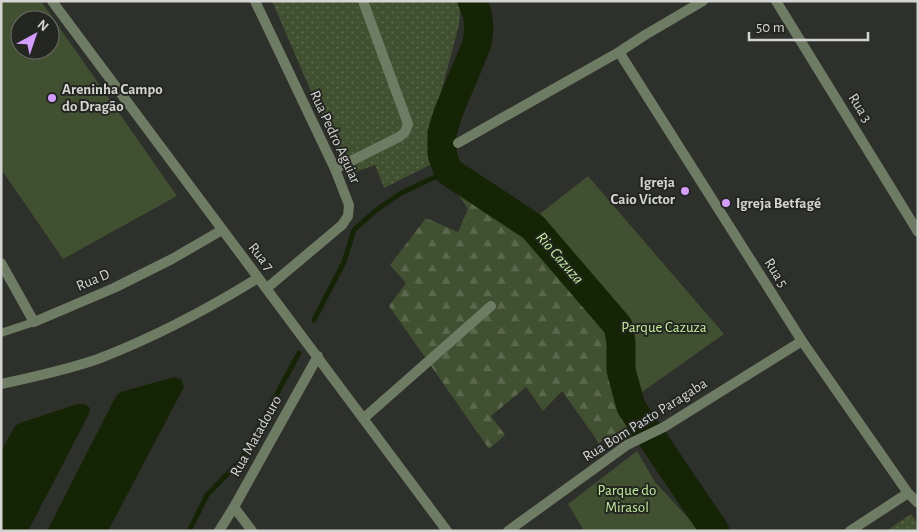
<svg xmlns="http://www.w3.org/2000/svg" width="919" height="532" viewBox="0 0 919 532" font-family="'Alegreya Sans',sans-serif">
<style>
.grass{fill:url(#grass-dots)}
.forest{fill:url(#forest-firs)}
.park{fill:#405030;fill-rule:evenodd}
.water{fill:#162406}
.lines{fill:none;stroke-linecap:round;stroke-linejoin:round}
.stream{stroke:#162406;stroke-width:5}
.river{stroke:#162406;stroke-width:29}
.service{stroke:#6f7c64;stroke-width:8}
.minor{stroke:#6f7c64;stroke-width:10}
.poi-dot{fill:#d49cfc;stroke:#242622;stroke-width:2}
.labels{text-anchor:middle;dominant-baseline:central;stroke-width:4;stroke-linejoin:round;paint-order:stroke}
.poi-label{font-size:15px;font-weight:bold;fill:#d4d5d3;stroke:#242622;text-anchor:start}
.street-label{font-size:15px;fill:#d4d5d3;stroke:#242622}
.park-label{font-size:15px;fill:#c1ec97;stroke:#242622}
.water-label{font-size:16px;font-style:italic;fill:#c2ed98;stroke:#242622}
</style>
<defs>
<pattern id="grass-dots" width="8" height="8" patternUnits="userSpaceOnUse" patternTransform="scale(1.25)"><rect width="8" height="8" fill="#405030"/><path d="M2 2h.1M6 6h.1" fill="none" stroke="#5b684d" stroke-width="1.8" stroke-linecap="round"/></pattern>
<pattern id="forest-firs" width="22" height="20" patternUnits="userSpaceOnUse" patternTransform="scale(1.25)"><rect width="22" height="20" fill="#405030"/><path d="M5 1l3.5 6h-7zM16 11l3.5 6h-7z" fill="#5b684d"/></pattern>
</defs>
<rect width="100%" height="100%" fill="#2e302c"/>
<path class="grass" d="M 272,1 L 461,1 L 459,25 L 436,111 L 436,162 L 384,188 L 375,165 L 347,175 Z
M 911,514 L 918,524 L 918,531 L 886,531 Z"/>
<path class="forest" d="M 451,184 L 538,245 L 602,318 L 630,381 L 635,423 L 599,443 L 562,391 L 543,411 L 526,387 L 491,416 L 505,435 L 489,449 L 389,306 L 406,283 L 390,265 L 426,218 L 458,232 L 468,209 Z"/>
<path class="park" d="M 1,1 L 41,1 L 177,196 L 63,259 L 1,169 ZM 20,20 L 50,20 L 50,50 L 20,50 Z
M 588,176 L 724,334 L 642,392 L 621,324 L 532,220 Z
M 637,451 L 655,482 L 700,531 L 584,531 L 568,504 Z"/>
<path class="water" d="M 174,377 L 181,379 L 184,387 L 108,531 L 47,531 L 116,396 L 121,392 Z
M 77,404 L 85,404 L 90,408 L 89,414 L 28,531 L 1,531 L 1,451 L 15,426 L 20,423 Z"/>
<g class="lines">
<path class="stream" d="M 314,320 L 344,262 L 354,230 L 375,211 L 401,193 L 448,171
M 189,531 L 207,495 L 241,460 L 299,353"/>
<path class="river" d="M 472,1 L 477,13 L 479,28 L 477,44 L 448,113 L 442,133 L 442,154 L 448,171 L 533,227 L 618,326 L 621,342 L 621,370 L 631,407 L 715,531"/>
<path class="service" d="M 1,333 L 34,322"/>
<path class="minor" d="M 52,1 L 447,531
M 255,1 L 335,169 L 349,205 L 348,216 L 342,225 L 267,288
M 776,1 L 918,232
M 619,52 L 802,341 L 908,493 L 918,503
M 458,143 L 619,52 L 645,35 L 703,1
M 335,169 L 399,137 L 405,132 L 408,124 L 363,1
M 1,263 L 34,322 L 114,288 L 172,259 L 222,230
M 1,384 C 34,377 66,370 98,359 C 153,338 208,309 258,278
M 364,418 L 491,306
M 234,507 L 252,531
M 219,531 L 234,507 L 318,356
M 508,531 L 627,445 L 664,427 L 802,341
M 850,531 L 908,493"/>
</g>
<g class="poi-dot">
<circle cx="52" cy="98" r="5"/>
<circle cx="685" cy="191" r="5"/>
<circle cx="726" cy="203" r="5"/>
</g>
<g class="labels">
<g class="poi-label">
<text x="62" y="89">Areninha Campo<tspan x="62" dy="17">do Dragão</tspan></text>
<text x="675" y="182" text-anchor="end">Igreja<tspan x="675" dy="17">Caio Victor</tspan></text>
<text x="736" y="203">Igreja Betfagé</text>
</g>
<g class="street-label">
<text transform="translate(860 108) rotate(58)">Rua 3</text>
<text transform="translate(335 137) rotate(65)">Rua Pedro Aguiar</text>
<text transform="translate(261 257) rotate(52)">Rua 7</text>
<text transform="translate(776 273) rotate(58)">Rua 5</text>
<text transform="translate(93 280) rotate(-23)">Rua D</text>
<text transform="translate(645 420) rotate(-32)">Rua Bom Pasto Paragaba</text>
<text transform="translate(256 436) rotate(-61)">Rua Matadouro</text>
</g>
<g class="park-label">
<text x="664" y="327">Parque Cazuza</text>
<text x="627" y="490">Parque do<tspan x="627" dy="17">Mirasol</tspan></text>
</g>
<g class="water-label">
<text transform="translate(560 258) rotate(49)">Rio Cazuza</text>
</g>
</g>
<rect width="919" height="532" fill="none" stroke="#d4d5d3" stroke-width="5"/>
<g transform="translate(35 35) rotate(40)"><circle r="24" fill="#242622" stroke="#6a6c69"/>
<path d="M0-4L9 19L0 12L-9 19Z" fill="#d49cfc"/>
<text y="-8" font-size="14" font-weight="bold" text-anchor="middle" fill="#d4d5d3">N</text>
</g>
<path d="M749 32v8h119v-8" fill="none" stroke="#d4d5d3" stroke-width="2.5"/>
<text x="756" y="32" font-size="15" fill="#d4d5d3" stroke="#242622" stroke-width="4" paint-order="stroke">50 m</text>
</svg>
